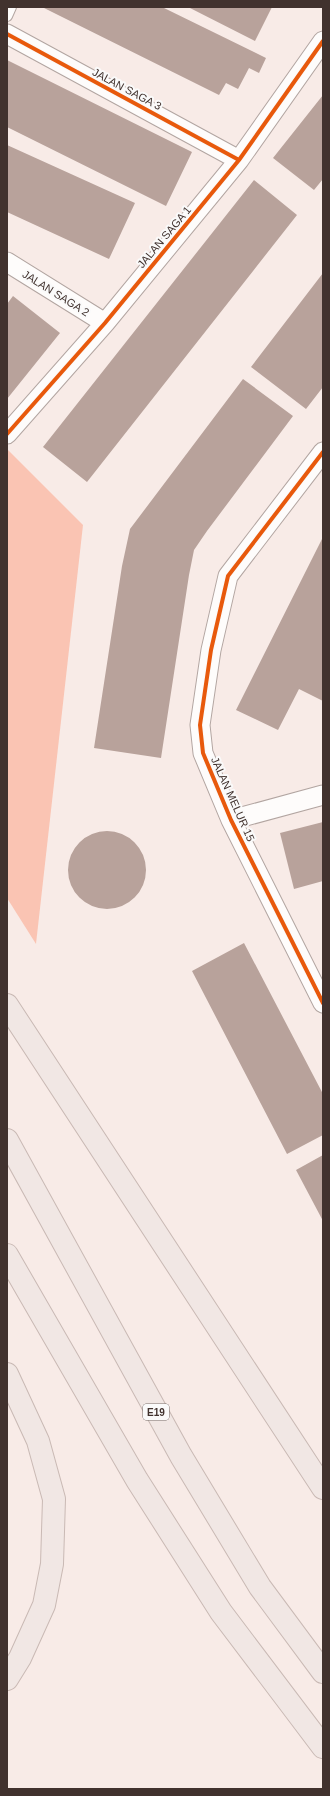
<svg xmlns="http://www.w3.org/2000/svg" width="330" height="1796" viewBox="0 0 330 1796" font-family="Helvetica,sans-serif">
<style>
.forest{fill:#fac4b3}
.building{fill:#b8a29b}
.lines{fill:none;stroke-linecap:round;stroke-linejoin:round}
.service-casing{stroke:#b2a5a1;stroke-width:12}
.minor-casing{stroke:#b2a5a1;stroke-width:21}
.motorway-casing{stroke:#c9b9b4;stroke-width:24}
.service{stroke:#fefcfb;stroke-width:10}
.minor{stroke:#fefcfb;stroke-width:19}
.motorway{stroke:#f1e7e4;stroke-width:22}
.cycleway-casing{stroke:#fafafa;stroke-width:6}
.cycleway{stroke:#e8590c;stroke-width:4}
.labels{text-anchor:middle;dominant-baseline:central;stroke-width:4;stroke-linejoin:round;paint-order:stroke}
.shield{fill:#fafafa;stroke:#786e6b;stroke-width:1}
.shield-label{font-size:10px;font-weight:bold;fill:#41322e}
.street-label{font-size:11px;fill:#41322e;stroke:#fafafa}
</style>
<rect width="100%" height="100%" fill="#f8ebe7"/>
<path class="forest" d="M 7,449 L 83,525 L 36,944 L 7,898 Z"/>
<path class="building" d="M 42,7 L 162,7 L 266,58 L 259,73 L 249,68 L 238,89 L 226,83 L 219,95 Z
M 188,7 L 272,7 L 255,41 Z
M 7,60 L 192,152 L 166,206 L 7,127 Z
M 323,95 L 323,179 L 314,190 L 273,158 Z
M 7,145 L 135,203 L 109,259 L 7,212 Z
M 254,180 L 297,215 L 87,482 L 43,447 Z
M 323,273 L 323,387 L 306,409 L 251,367 Z
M 13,296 L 60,333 L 7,399 L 7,304 Z
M 243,379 L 293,416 L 207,531 L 194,550 L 189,575 L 161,758 L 94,748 L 122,566 L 130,529 Z
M 323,537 L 323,701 L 299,689 L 278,730 L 236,710 Z
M 323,822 L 323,881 L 294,889 L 280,833 Z
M68 870a39 39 0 1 1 78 0a39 39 0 1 1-78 0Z
M 244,943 L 323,1094 L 323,1135 L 287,1154 L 192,971 Z
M 323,1155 L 323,1221 L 296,1170 Z"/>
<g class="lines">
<g class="service-casing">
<path id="service" d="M 7,16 L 11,7"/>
</g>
<g class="minor-casing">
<path id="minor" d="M 7,34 L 239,160
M 7,262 L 105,323
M 7,434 L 105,323 L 239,160 L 323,41
M 323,452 L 228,576 L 211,650 L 200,725 L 203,753 L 231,820 L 323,1003
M 231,820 L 323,795"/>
</g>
<g class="motorway-casing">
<path id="motorway" d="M 7,1005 L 323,1488
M 7,1140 L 181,1456 L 260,1587 L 323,1672
M 7,1255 L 137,1480 L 221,1612 L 323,1747
M 7,1374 L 38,1441 L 54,1499 L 52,1564 L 44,1605 L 20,1658 L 7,1679"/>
</g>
<use href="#service" class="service"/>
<use href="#minor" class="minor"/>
<use href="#motorway" class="motorway"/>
<g class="cycleway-casing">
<path id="cycleway" d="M 7,34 L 239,160
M 7,434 L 105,323 L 239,160 L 323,41
M 323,452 L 228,576 L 211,650 L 200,725 L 203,753 L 231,820 L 323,1003"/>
</g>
<use href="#cycleway" class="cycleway"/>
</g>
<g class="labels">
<rect class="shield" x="143" y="1404" width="26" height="16" rx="3"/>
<g class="shield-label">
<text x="156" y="1412">E19</text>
</g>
<g class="street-label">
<text transform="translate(127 89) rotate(28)">JALAN SAGA 3</text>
<text transform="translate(164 237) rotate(-50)">JALAN SAGA 1</text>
<text transform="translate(56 293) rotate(32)">JALAN SAGA 2</text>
<text transform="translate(233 799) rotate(66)">JALAN MELUR 15</text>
</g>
</g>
<rect width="330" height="1796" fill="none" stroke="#41322e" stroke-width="16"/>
</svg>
